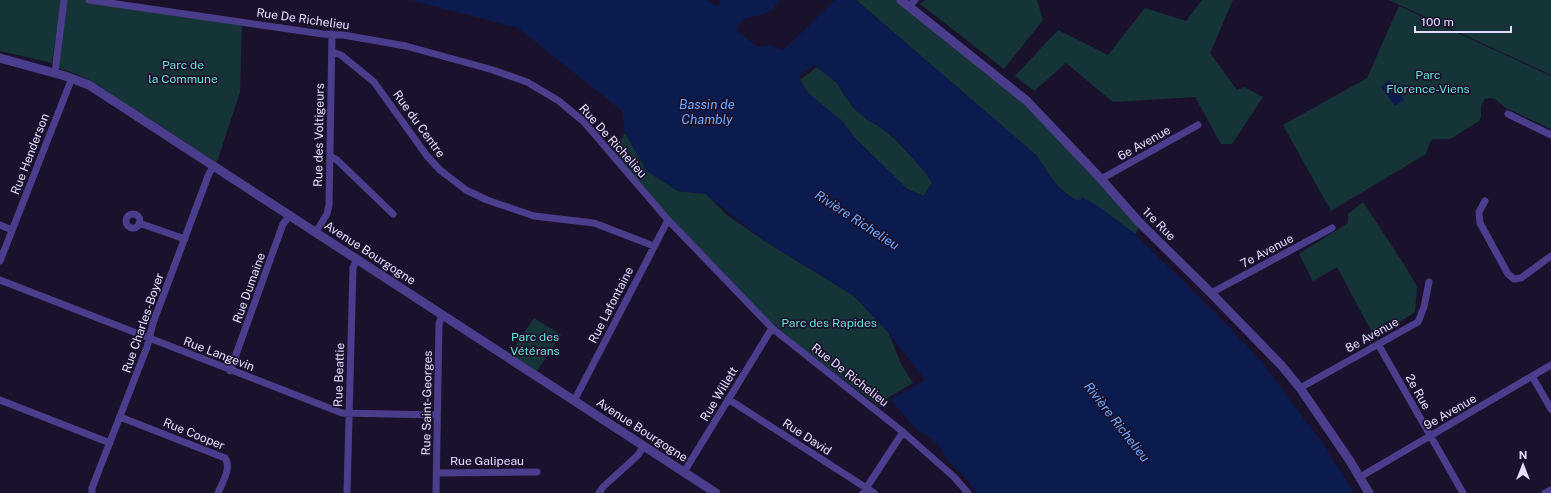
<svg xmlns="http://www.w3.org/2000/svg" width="1551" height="493" viewBox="0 0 1551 493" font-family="'Public Sans',sans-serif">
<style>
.green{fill:#153437}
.water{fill:#0b1b4d;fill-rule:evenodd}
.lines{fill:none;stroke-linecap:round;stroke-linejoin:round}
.minor{stroke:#4a3d8c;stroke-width:7}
.tertiary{stroke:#4a3d8c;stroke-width:9}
.labels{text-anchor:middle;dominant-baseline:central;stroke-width:3.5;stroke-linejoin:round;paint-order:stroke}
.street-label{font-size:12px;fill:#e6deff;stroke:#1a122d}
.park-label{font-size:12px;fill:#67e2d2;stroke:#1a122d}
.water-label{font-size:13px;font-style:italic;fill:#6ca9ff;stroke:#1a122d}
</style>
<rect width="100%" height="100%" fill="#1a122d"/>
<path class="green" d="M 0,0 L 61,0 L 52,63 L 0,51 Z
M 64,0 L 89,0 L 242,22 L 240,92 L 218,159 L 216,162 L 88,79 L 79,75 L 55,67 Z
M 856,0 L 900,0 L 1027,101 L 1119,206 L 1139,227 L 1135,234 L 1091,202 L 1075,200 L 1057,186 L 1036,155 Z
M 925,0 L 1037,0 L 1043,20 L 1004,69 L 920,4 Z
M 1202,0 L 1233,0 L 1210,53 L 1237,90 L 1244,87 L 1263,97 L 1232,144 L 1221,144 L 1195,97 L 1113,102 L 1066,63 L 1034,91 L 1015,76 L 1058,30 L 1108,55 L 1145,8 L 1186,21 Z
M 1389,0 L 1551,0 L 1551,75 Z
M 1399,6 L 1551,76 L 1551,129 L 1506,108 L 1495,99 L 1490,98 L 1485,99 L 1481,106 L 1481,117 L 1479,121 L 1450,139 L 1433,139 L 1430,142 L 1426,154 L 1331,211 L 1283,125 L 1367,78 Z
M 817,67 L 837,83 L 844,95 L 867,120 L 879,126 L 896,140 L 925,172 L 932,183 L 924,196 L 907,189 L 856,139 L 841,120 L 829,112 L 807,92 L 800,80 Z
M 625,133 L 647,171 L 678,191 L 706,194 L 727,215 L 763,240 L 854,296 L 888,332 L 902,366 L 913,383 L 887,398 L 890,401 L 883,406 L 880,407 L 796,343 L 769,320 L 667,215 L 613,151 Z
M 1363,202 L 1407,269 L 1417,287 L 1415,312 L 1375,338 L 1337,267 L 1313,281 L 1299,254 L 1348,223 L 1348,214 Z
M 534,318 L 561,335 L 537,371 L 510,354 Z"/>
<path class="water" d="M 410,0 L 705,0 L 719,6 L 720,0 L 780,0 C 776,4 773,9 768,12 C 756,20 742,12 737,31 L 758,47 L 771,45 L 782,50 L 793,41 L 835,0 L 856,0 L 1036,155 C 1047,170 1061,197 1080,201 L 1082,197 L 1098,206 L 1135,234 L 1162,261 L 1183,280 L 1193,291 L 1234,332 L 1264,365 L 1313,431 L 1319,438 L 1354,493 L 976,493 L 967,479 L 949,462 L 938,444 L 925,434 L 918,431 L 891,400 L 925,380 L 888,332 L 854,296 L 763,240 L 706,194 L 678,191 L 647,171 L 625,133 L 622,111 L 518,28 ZM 814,65 L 837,83 L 853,108 L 867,120 L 879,126 L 897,140 L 925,172 L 932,183 L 924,196 L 907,189 L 856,139 L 841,120 L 807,92 L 800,80 L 800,75 Z
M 1389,80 L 1404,100 L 1395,106 L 1381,87 Z"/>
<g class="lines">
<path class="minor" d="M 89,0 L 323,34 L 343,35 L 406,46 L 493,70 L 527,82 L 559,101 L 584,122 L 668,220 L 772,328 L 903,432 L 954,477 L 968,493
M 909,6 L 915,0
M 332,52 L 341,55 L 374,82 L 427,156 L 440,170 L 466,190 L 487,200 L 534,216 L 594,223 L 654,246
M 55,72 L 64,0
M 1508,114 L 1551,135
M 330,156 L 337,160 L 393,214
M 1101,179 L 1198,125
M 1485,201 L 1479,212 L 1480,223 L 1508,274 L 1514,279 L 1521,278 L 1551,256
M126 221a7 7 0 1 1 14 0a7 7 0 1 1-14 0Z
M 139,223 L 185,239
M 0,225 L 12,230
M 316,232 L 327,214 L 329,205 L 332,34
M 0,261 L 72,78
M 0,280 L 342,413 L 437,415
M 1211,293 L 1332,228
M 1378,344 L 1463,493
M 230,371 L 283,224 L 290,215
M 1532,376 L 1551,409
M 1300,388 L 1418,322 L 1424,307 L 1429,282
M 728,399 L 874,493
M 0,400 L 110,443
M 574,401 L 668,220
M 120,417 L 225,458 C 232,468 222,483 218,493
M 684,472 L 772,328
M 437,473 L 537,472
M 1360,477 L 1551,365
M 92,493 L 92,488 L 147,347 L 153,323 L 208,176 L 213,166
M 347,493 L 353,268 L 357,259
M 436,493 L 439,324 L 442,314
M 599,493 L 603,487 L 638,455 L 644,446
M 863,493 L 903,432
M 1545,493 L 1551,490"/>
<path class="tertiary" d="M 901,0 L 1027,101 L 1101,179 L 1139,222 L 1211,293 L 1281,365 L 1300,388 L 1350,461 L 1369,493
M 0,58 L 65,76 L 89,85 L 716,493"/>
</g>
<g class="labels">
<g class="street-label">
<text transform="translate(303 19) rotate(8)">Rue De Richelieu</text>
<text transform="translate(419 124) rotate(54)">Rue du Centre</text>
<text transform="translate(319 135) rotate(-89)">Rue des Voltigeurs</text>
<text transform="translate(613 141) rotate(48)">Rue De Richelieu</text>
<text transform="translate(1144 143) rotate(-29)">6e Avenue</text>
<text transform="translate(30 154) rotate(-69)">Rue Henderson</text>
<text transform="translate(1159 224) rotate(45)">1re Rue</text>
<text transform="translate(1267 251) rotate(-28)">7e Avenue</text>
<text transform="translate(370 253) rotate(33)">Avenue Bourgogne</text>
<text transform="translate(249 288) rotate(-70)">Rue Dumaine</text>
<text transform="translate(611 305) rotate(-63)">Rue Lafontaine</text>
<text transform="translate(143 323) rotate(-71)">Rue Charles-Boyer</text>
<text transform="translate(1372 335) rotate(-29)">8e Avenue</text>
<text transform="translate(219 354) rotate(21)">Rue Langevin</text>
<text transform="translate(339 375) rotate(-88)">Rue Beattie</text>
<text transform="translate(850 375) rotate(38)">Rue De Richelieu</text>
<text transform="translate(1418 392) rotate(61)">2e Rue</text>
<text transform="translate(719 394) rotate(-59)">Rue Willett</text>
<text transform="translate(427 403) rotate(-89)">Rue Saint-Georges</text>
<text transform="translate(1450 412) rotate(-30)">9e Avenue</text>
<text transform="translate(642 430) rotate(33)">Avenue Bourgogne</text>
<text transform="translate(194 434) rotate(22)">Rue Cooper</text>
<text transform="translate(807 437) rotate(33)">Rue David</text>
<text x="487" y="461">Rue Galipeau</text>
</g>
<g class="park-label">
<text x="183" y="65">Parc de<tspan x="183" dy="14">la Commune</tspan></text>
<text x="1428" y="75">Parc<tspan x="1428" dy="14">Florence-Viens</tspan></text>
<text x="829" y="323">Parc des Rapides</text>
<text x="535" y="337">Parc des<tspan x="535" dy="14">Vétérans</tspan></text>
</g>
<g class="water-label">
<text x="707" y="104">Bassin de<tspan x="707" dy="15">Chambly</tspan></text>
<text transform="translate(857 220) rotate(33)">Rivière Richelieu</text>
<text transform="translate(1117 422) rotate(52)">Rivière Richelieu</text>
</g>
</g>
<g transform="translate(1523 465)" stroke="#1a122d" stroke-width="3" paint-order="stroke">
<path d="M0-3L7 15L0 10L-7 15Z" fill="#e6deff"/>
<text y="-6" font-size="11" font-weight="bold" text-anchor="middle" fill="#e6deff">N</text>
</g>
<path d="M1415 26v6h96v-6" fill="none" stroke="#e6deff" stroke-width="2"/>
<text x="1421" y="26" font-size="12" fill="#e6deff" stroke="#1a122d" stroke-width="3" paint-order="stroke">100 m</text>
</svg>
